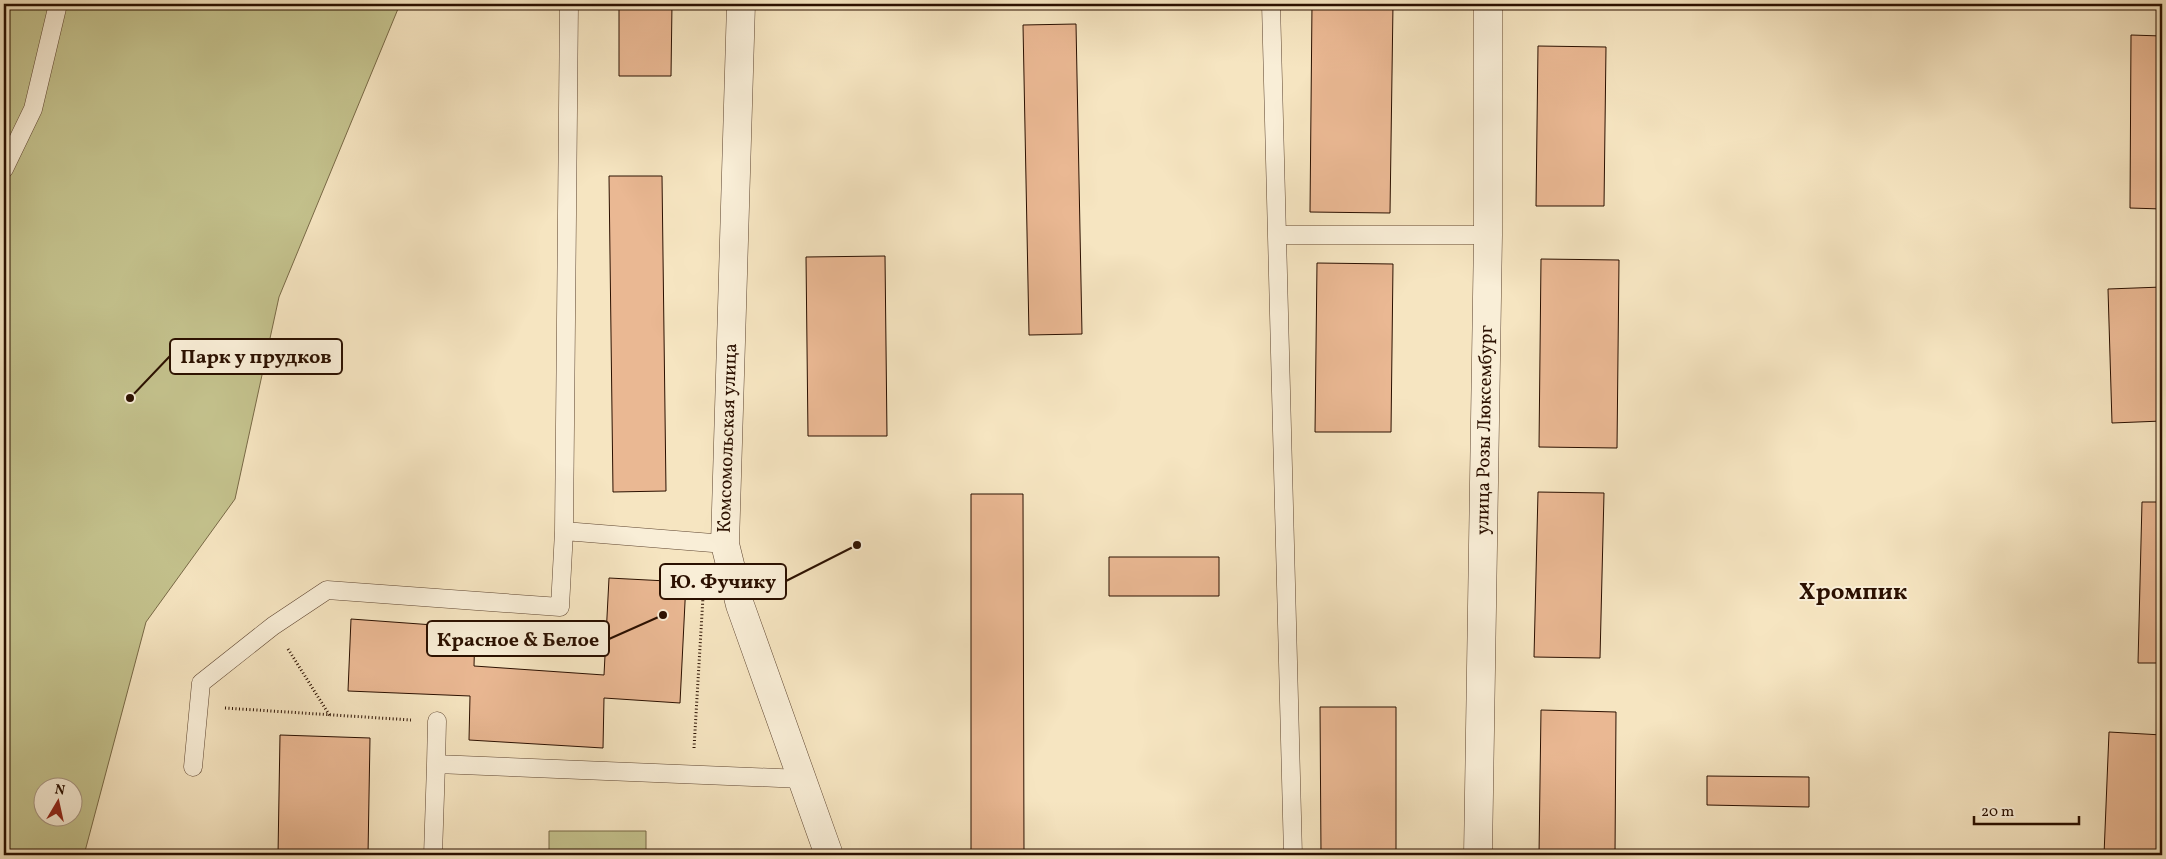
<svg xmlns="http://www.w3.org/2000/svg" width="2166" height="859" viewBox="0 0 2166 859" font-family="Vollkorn,serif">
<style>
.green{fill:#c4c28d;stroke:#786946;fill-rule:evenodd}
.building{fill:#eab893;stroke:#2b1000}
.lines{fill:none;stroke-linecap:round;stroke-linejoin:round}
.service-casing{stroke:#5e4530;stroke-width:19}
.minor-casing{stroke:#5e4530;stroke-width:29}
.tertiary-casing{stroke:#5e4530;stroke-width:29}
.path{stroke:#2b1000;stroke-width:3;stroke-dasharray:1 2.5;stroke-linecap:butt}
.service{stroke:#f9eed7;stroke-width:18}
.minor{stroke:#f9eed7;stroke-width:28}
.tertiary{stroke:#f9eed7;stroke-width:28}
.labels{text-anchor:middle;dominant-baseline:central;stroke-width:4;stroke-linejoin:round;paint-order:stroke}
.street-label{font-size:19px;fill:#2b1000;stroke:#f9eed7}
.district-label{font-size:24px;font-weight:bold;fill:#2b1000;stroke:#f9eed7}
.leader{fill:none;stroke:#2b1000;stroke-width:2}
.callout-dot{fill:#2b1000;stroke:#f9eed7;stroke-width:2}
.callout{fill:#f9eed7;stroke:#2b1000;stroke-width:2}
.callout-label{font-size:20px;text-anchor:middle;font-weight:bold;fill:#2b1000}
</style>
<rect width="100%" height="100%" fill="#f6e5c1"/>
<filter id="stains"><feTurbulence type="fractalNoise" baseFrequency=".004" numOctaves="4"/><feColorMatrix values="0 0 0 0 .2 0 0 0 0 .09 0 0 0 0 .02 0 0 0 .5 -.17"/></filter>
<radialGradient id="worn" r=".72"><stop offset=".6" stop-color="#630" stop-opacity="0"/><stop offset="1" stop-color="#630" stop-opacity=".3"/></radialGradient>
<path class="green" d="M 4,4 L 38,4 L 38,6 L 57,4 L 400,4 L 279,297 L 235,499 L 146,622 L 84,855 L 4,855 ZM 42,786 L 72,786 L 72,816 L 42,816 Z
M 549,831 L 646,831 L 646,855 L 549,855 Z"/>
<path class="building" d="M 619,4 L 672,4 L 671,76 L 619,76 Z
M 1312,4 L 1393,4 L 1390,213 L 1310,212 Z
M 1076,24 L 1082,334 L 1029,335 L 1023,25 Z
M 2131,35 L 2162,36 L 2162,209 L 2130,208 Z
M 1538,46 L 1606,47 L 1604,206 L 1536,206 Z
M 609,176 L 662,176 L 666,491 L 613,492 Z
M 885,256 L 887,436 L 808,436 L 806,257 Z
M 1541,259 L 1619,260 L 1617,448 L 1539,447 Z
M 1317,263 L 1393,264 L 1391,432 L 1315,432 Z
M 2162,287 L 2162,421 L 2112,423 L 2108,289 Z
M 1538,492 L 1604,493 L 1600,658 L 1534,657 Z
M 971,494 L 1023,494 L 1024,855 L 971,855 Z
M 2142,502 L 2162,502 L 2162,663 L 2138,663 Z
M 1109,557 L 1219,557 L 1219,596 L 1109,596 Z
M 609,578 L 686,582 L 680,703 L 604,698 L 603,748 L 469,740 L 470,696 L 348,691 L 351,619 L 475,628 L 474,666 L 604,675 Z
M 1320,707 L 1396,707 L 1396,855 L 1321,855 Z
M 1541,710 L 1616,712 L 1615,855 L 1539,855 Z
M 2109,732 L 2162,735 L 2162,855 L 2104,855 Z
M 280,735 L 370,738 L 368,855 L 278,855 Z
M 1707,776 L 1809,777 L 1809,807 L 1707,805 Z"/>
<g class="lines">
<g class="service-casing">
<path id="service" d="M 569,4 L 564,531 L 725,544
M 1271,4 L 1293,855
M 4,169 L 33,109 L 58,4
M 1277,235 L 1488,235
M 436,764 L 437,721
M 193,767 L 201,683 L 273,626 L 327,590 L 560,607 L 564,531
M 433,855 L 436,764 L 802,779"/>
</g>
<g class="minor-casing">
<path id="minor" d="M 1478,855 L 1488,235 L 1488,4"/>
</g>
<g class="tertiary-casing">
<path id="tertiary" d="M 741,4 L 725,544 L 740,605 L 829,855"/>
</g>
<path class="path" d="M 288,649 L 330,716
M 225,708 L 411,720
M 694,748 L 703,597"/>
<use href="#service" class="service"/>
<use href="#minor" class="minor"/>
<use href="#tertiary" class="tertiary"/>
</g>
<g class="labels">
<g class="street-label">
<text transform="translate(1485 430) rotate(-89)">улица Розы Люксембург</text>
<text transform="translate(728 438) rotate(-88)">Комсомольская улица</text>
</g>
<g class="district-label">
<text x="1853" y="593">Хромпик</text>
</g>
</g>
<path class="leader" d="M130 398L170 356M857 545L786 581M663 615L609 639"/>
<g class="callout-dot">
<circle cx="130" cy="398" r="5"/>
<circle cx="857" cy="545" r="5"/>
<circle cx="663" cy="615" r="5"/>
</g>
<g class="callout">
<rect x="170" y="339" width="172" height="35" rx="5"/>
<rect x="660" y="564" width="126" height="35" rx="5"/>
<rect x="427" y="621" width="182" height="35" rx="5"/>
</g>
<g class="callout-label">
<text x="256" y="363">Парк у прудков</text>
<text x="723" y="588">Ю. Фучику</text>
<text x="518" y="646">Красное &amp; Белое</text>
</g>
<rect width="2166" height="859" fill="none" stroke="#f6e5c1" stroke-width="20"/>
<rect x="5" y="5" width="2156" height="849" fill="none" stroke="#2b1000" stroke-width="2.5"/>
<rect x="10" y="10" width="2146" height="839" fill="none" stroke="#2b1000"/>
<g transform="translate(58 802) rotate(9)"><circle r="24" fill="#f9eed7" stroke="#a79581"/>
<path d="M0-4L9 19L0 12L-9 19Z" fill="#8f2418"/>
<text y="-8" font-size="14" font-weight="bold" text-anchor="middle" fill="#2b1000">N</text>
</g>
<path d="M1974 816v8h105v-8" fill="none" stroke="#2b1000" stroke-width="2.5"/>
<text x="1981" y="816" font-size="15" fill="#2b1000" stroke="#f9eed7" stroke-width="4" paint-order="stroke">20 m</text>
<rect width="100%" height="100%" filter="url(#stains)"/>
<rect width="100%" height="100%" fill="url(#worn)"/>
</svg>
